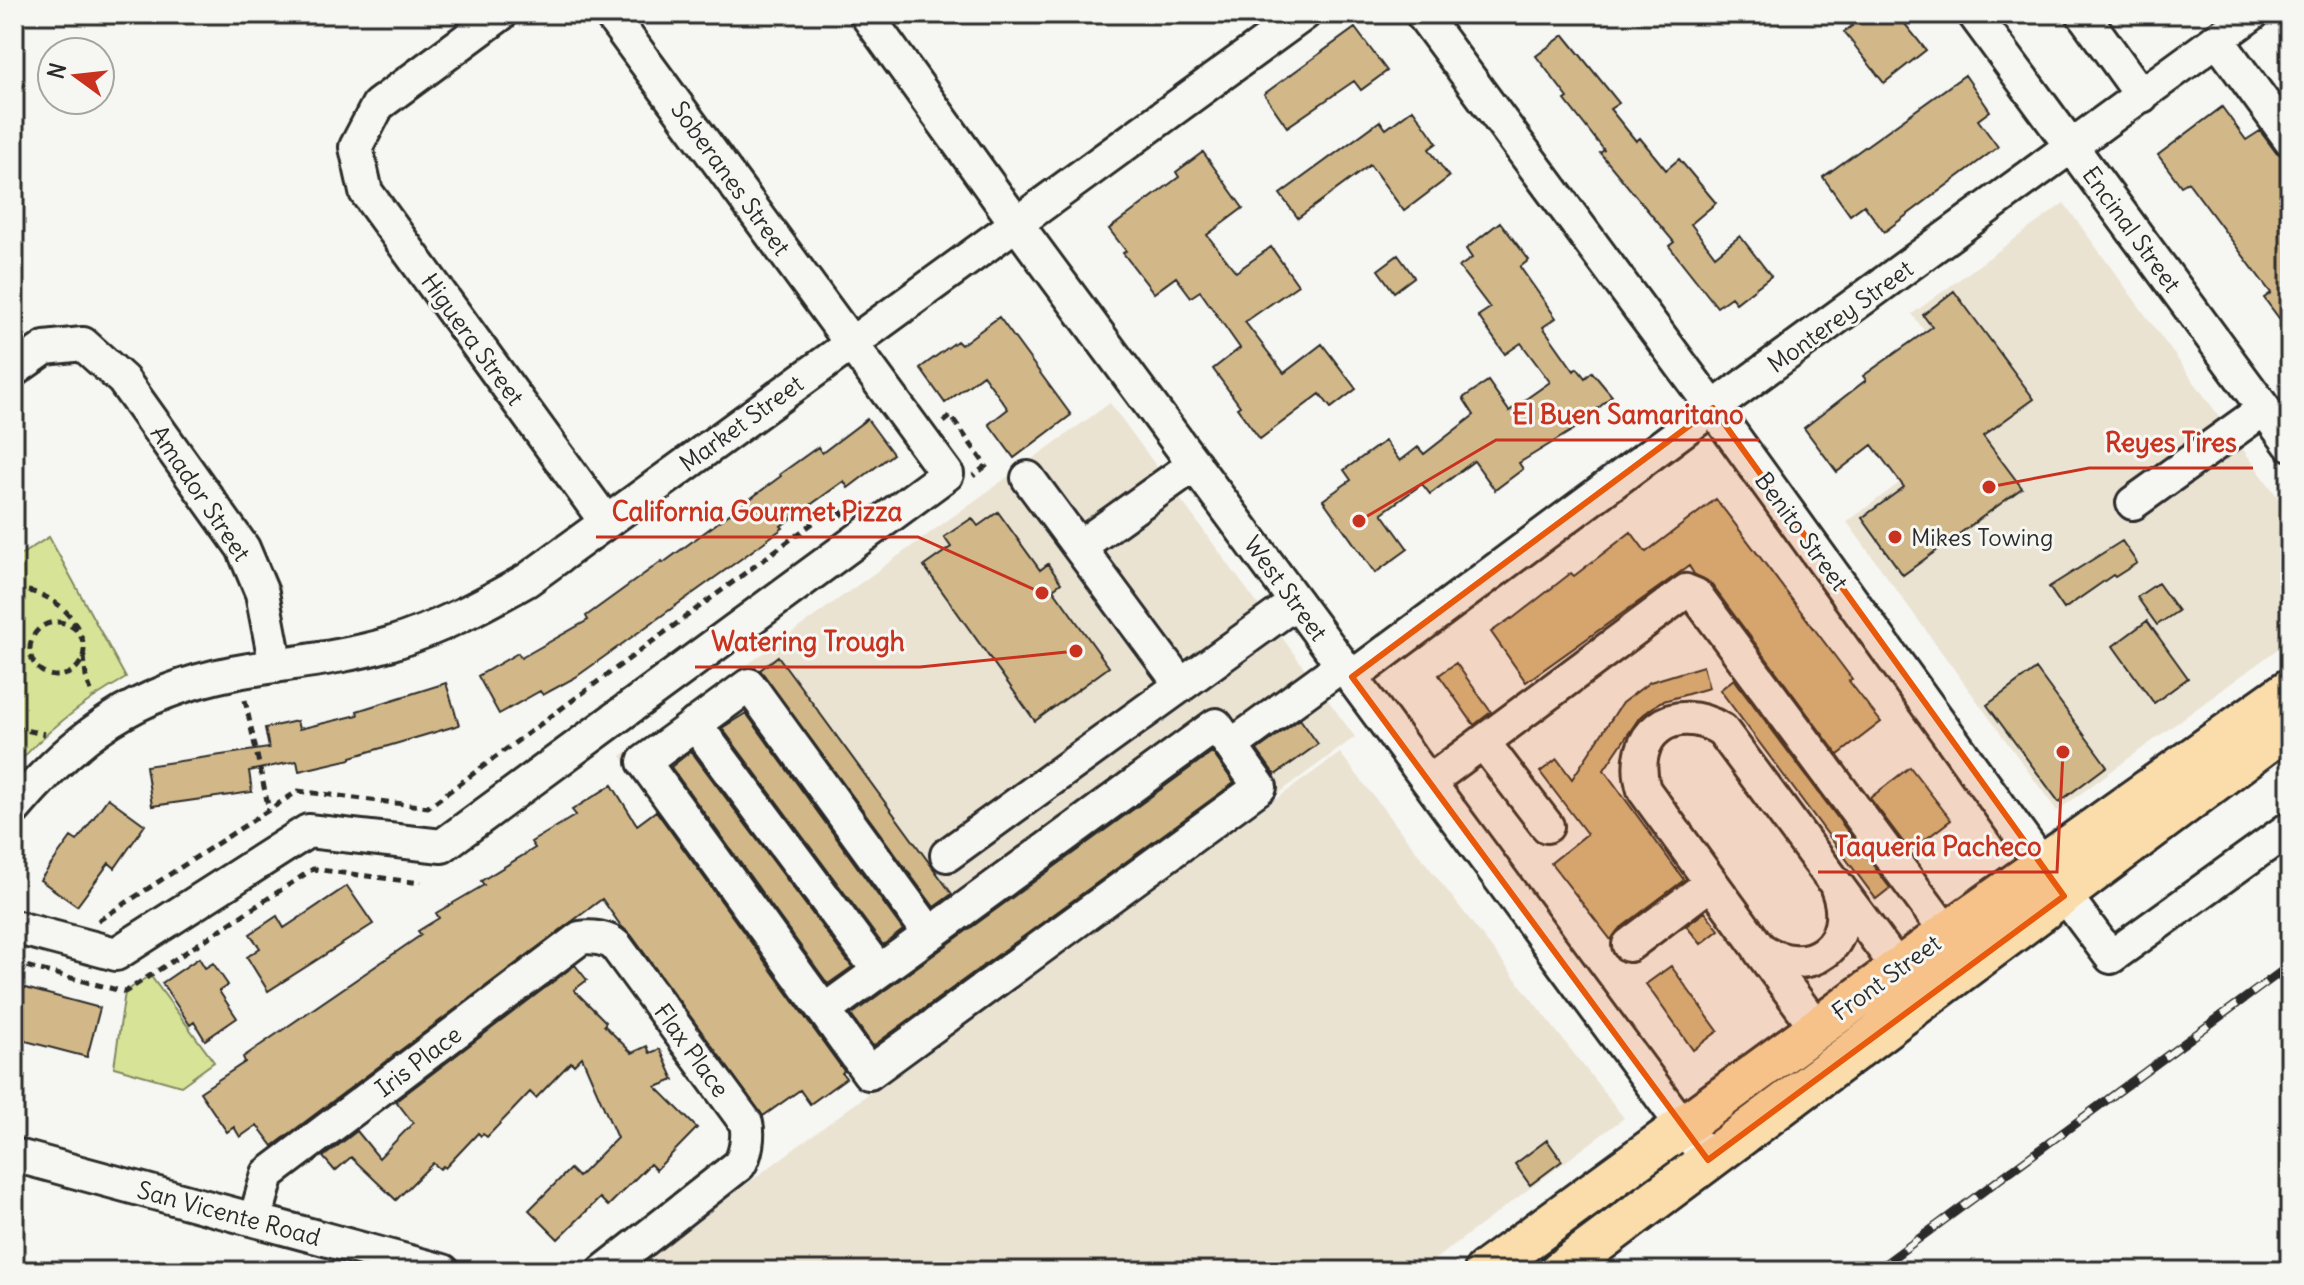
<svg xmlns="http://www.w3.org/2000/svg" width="2304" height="1285" viewBox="0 0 2304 1285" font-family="Delius,sans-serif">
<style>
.built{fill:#ebe3d2}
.green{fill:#d7e497;stroke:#818861;stroke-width:2}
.building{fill:#d2b888;stroke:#2b2b2b;stroke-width:2}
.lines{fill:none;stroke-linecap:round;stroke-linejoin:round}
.minor-casing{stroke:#2b2b2b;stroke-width:38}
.major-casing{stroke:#2b2b2b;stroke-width:46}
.path{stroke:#2b2b2b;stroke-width:5;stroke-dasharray:8 6;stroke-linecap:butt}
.minor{stroke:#f6f6f2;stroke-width:32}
.major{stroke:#faddab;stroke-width:40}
.rail-casing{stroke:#2b2b2b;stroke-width:9}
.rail{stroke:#f6f6f2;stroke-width:6;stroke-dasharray:18;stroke-linecap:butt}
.marked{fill:#e8590c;fill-opacity:0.2;stroke:#e8590c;stroke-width:6;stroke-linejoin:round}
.poi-dot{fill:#c8321e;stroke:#f6f6f2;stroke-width:3}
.labels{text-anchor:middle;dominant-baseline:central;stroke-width:6;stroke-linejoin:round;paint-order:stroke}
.street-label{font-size:24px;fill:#2b2b2b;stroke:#f6f6f2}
.poi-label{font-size:24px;fill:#2b2b2b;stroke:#f6f6f2;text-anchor:start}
.leader{fill:none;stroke:#c8321e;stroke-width:3}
.callout-dot{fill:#c8321e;stroke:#f6f6f2;stroke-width:3}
.callout-label{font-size:26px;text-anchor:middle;font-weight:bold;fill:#c8321e;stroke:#f6f6f2;stroke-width:6;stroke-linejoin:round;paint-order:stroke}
</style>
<rect width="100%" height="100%" fill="#f6f6f2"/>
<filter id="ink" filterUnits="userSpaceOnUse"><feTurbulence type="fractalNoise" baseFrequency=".0125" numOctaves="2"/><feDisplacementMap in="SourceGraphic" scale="16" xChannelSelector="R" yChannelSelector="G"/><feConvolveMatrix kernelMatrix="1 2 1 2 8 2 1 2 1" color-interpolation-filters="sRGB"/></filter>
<g filter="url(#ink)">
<path class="built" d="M 2064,203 L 2290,514 L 2290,640 L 2057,811 L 1847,522 L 1986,418 L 1912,314 Z
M 1110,403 L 1355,737 L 995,1002 L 1340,753 L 1624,1118 L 1419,1271 L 629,1271 L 867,1095 L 621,756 Z"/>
<path class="green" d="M 49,537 L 126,678 C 83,702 46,730 14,768 L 14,559 Z
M 150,975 L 214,1062 L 181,1086 L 114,1067 L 125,992 Z"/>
<path class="building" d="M 1843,14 L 1897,14 L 1926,50 L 1884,83 L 1844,32 L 1852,26 Z
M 1355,28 L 1387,71 L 1361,90 L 1354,81 L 1287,127 L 1264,94 Z
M 1564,35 L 1619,103 L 1610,109 L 1636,141 L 1640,138 L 1666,170 L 1679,159 L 1716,203 L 1691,224 L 1715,256 L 1740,236 L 1771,276 L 1736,303 L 1731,297 L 1717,307 L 1669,246 L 1674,242 L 1600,153 L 1604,150 L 1565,100 L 1568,98 L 1536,56 Z
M 1965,75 L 1990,111 L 1978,120 L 1998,147 L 1884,232 L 1864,205 L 1850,215 L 1823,177 Z
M 2222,107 L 2246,140 L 2260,131 L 2275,151 L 2282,156 L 2290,158 L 2290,333 L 2264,298 L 2271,293 L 2188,182 L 2181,186 L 2158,155 Z
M 1413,109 L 1437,143 L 1429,149 L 1449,177 L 1404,211 L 1370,165 L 1298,218 L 1280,194 L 1380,121 L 1386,129 Z
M 1203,152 L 1243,208 L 1207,235 L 1236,272 L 1271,247 L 1298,285 L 1245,322 L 1284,373 L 1322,344 L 1356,389 L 1331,408 L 1320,394 L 1260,439 L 1237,408 L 1240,406 L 1213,369 L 1240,348 L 1200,291 L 1191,297 L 1176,277 L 1154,293 L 1123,253 L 1126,251 L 1109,229 L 1179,177 L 1176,172 Z
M 1500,222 L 1529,260 L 1520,267 L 1556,318 L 1543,327 L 1574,371 L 1577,368 L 1585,378 L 1592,372 L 1612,396 L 1576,428 L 1519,463 L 1523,469 L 1495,490 L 1474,461 L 1430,494 L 1422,484 L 1382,513 L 1408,549 L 1375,573 L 1323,500 L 1351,480 L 1344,470 L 1385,441 L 1400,461 L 1418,447 L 1424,454 L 1474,415 L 1463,398 L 1488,381 L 1509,411 L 1550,382 L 1521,343 L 1505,354 L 1478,316 L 1490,308 L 1459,267 L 1472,258 L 1466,249 Z
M 1398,255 L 1414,277 L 1394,292 L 1378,270 Z
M 1954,291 L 2034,399 L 1983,436 L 2022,488 L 1903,575 L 1862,518 L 1904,487 L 1872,445 L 1837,472 L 1804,428 L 1866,380 L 1863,376 L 1932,327 L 1923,315 Z
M 999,317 L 1071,415 L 1014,458 L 989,424 L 1008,409 L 983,375 L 945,403 L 920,368 L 957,341 L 961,345 Z
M 867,419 L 893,454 L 848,488 L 844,481 L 781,526 L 783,528 L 745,556 L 576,677 L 543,695 L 540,691 L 499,714 L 478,676 L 518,653 L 521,658 L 588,620 L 586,616 L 662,561 L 663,563 L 781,476 L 780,474 L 818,447 L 822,453 Z
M 1716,499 L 1837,659 L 1852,679 L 1849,681 L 1881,722 L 1838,755 L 1711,584 L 1694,574 L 1689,566 L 1526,682 L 1491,632 L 1511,618 L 1512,619 L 1571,573 L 1574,576 L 1631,532 L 1646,552 Z
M 998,512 L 1040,570 L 1048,564 L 1061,583 L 1053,589 L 1109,667 L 1035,721 L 924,566 L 951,547 L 944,537 L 972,518 L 978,526 Z
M 2122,541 L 2137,563 L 2115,577 L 2113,575 L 2064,609 L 2049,587 Z
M 2158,583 L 2178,611 L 2157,625 L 2137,597 Z
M 2147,621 L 2188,678 L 2154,703 L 2113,646 Z
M 778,656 L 952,894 L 934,907 L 760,670 Z
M 1456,663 L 1491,712 L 1474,725 L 1439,675 Z
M 1703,666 L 1709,688 L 1660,702 L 1639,718 L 1604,770 L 1684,880 L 1618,930 L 1611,940 L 1551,863 L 1587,834 L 1540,772 L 1557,759 L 1572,779 L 1622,703 L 1650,682 Z
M 2036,669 L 2107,766 L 2059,802 L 1987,705 Z
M 1734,679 L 1890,888 L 1876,899 L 1720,690 Z
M 446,683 L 459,725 L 351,757 L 351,759 L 299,771 L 297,761 L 249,771 L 252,792 L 152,806 L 146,766 L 269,748 L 265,728 L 297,721 L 299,729 L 358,715 L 357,711 Z
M 746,713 L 903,930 L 883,945 L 722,728 Z
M 1300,719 L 1318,744 L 1275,775 L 1257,750 Z
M 691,751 L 852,967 L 828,984 L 671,767 Z
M 1212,752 L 1234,783 L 873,1046 L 851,1015 Z
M 1910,767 L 1951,820 L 1910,851 L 1870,798 Z
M 612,785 L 637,825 L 656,811 L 844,1071 L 842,1073 L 846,1078 L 810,1104 L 800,1090 L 763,1116 L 631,935 L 621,926 L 602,899 L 273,1146 L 257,1125 L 240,1137 L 234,1127 L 227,1132 L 200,1092 L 245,1062 L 243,1057 L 421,935 L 418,931 L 439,918 L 436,913 L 484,885 L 481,881 L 535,848 L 531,842 L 576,815 L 572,810 Z
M 108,798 L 145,825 L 115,868 L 109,863 L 77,906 L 40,880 L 71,837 L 77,841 Z
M 347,886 L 373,924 L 268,991 L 247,957 L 260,948 L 250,934 L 277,916 L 284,928 Z
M 1705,912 L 1719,930 L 1701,944 L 1686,926 Z
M 199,958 L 205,968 L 213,963 L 228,985 L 219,991 L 237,1018 L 205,1040 L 194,1022 L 190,1025 L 162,983 Z
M 575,965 L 587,980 L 574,990 L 606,1022 L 604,1025 L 632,1053 L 647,1046 L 650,1053 L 660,1049 L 674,1080 L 656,1087 L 697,1128 L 656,1170 L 650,1164 L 608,1206 L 600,1198 L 558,1239 L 529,1210 L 570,1169 L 578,1177 L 617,1138 L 582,1057 L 574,1065 L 571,1062 L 536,1098 L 530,1092 L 487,1137 L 483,1134 L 481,1136 L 478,1133 L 445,1168 L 443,1166 L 440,1169 L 433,1163 L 396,1200 L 351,1157 L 335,1171 L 323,1157 L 357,1131 L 379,1158 L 413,1123 L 396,1101 Z
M 1671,966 L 1718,1031 L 1693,1050 L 1646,984 Z
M 14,985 L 100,1008 L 87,1057 L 14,1038 Z
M 1547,1140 L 1562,1161 L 1530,1185 L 1515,1164 Z"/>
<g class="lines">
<g class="minor-casing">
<path id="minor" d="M 501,14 L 378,105 L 356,147 L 366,192 L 606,522
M 866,14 L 1016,223 L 1708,1160
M 1422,14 L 1713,408 L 2043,866 L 2111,957 L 2290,828
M 1974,14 L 2290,444
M 2083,14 L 2142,96
M 2217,39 L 2290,139
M 14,370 L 45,348 L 83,344 L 123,380 L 243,548 L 262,593 L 276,666
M 1028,478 L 1181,685
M 2133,503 L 2264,409
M 1079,547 L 1195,464
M 1352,677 L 1713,408 L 2252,14
M 695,724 L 879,971
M 1483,742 L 1547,826
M 1231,746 L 1342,665
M 1429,782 L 1686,591 L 1696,595 L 1947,933
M 14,809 C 76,735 136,692 232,673 C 284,663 338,659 389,644 C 438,629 483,605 527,580 L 1304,14
M 947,855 L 1296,602
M 1837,888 C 1859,944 1808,983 1759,948 L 1644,790 C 1627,734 1673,700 1722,730 L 1898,968
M 14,927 L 116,954 L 308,831 L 442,846 L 947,474 L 610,14
M 1629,945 L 1711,883
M 1760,951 L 1817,1028
M 824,1011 L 930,934 L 749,685 L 644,762 L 869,1073 L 1260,787 L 1216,725 L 930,934
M 14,1155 L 443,1271
M 255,1220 L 268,1174 L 580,938 C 591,936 608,938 616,946 L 746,1123 C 749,1135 746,1155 739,1165 L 604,1271"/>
</g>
<g class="major-casing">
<path id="major" d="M 1485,1271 L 1947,933 L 2290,689
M 1560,1271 L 2290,725"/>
</g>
<path class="path" d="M 944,422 L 951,416 L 986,466 L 973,476
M 14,590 C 40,589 67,605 78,629
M30 649a27 27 0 1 1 54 0a27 27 0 1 1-54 0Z
M 84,656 L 86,677 L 93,697
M 245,700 L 269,810
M 14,728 L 45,734
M 98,921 L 298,791 L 428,807 L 836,506 L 844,516
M 14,963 L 125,992 L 313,869 L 421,883"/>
<use href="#minor" class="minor"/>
<use href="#major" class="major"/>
<g class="rail-casing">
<path id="rail" d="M 1875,1271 L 2290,965"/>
</g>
<use href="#rail" class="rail"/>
</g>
</g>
<path class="marked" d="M 1713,408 L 2064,896 L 1708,1160 L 1352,677 Z"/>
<circle class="poi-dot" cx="1895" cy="537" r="8"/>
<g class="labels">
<g class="street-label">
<text transform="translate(731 178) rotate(54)">Soberanes Street</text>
<text transform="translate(2132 229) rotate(54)">Encinal Street</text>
<text transform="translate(1840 316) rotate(-36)">Monterey Street</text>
<text transform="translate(473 339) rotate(54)">Higuera Street</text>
<text transform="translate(741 423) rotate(-36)">Market Street</text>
<text transform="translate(201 493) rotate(56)">Amador Street</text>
<text transform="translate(1802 531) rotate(54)">Benito Street</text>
<text transform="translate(1286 588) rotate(54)">West Street</text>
<text transform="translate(1886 977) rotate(-36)">Front Street</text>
<text transform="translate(692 1050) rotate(54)">Flax Place</text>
<text transform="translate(418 1061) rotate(-37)">Iris Place</text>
<text transform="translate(229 1213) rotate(15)">San Vicente Road</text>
</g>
<g class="poi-label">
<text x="1911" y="537">Mikes Towing</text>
</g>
</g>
<path class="leader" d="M1359 521L1496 440H1759M1989 487L2089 468H2253M1042 593L918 537H596M1076 651L920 667H695M2063 752L2057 872H1818"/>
<g class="callout-dot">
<circle cx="1359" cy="521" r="8"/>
<circle cx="1989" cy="487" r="8"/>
<circle cx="1042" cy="593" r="8"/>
<circle cx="1076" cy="651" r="8"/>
<circle cx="2063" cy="752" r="8"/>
</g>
<g class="callout-label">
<text x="1628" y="424">El Buen Samaritano</text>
<text x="2171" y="452">Reyes Tires</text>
<text x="757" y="521">California Gourmet Pizza</text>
<text x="808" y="651">Watering Trough</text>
<text x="1938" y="856">Taqueria Pacheco</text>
</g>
<rect width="2304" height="1285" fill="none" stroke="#f6f6f2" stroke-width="48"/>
<rect x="24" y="24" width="2256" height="1237" fill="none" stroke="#2b2b2b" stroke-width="3" filter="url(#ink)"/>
<g transform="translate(76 76) rotate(285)"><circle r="38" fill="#f6f6f2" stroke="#a5a5a2" stroke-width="2"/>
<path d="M0-6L14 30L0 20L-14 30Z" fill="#c8321e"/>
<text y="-12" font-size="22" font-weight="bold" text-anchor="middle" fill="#2b2b2b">N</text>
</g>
</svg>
